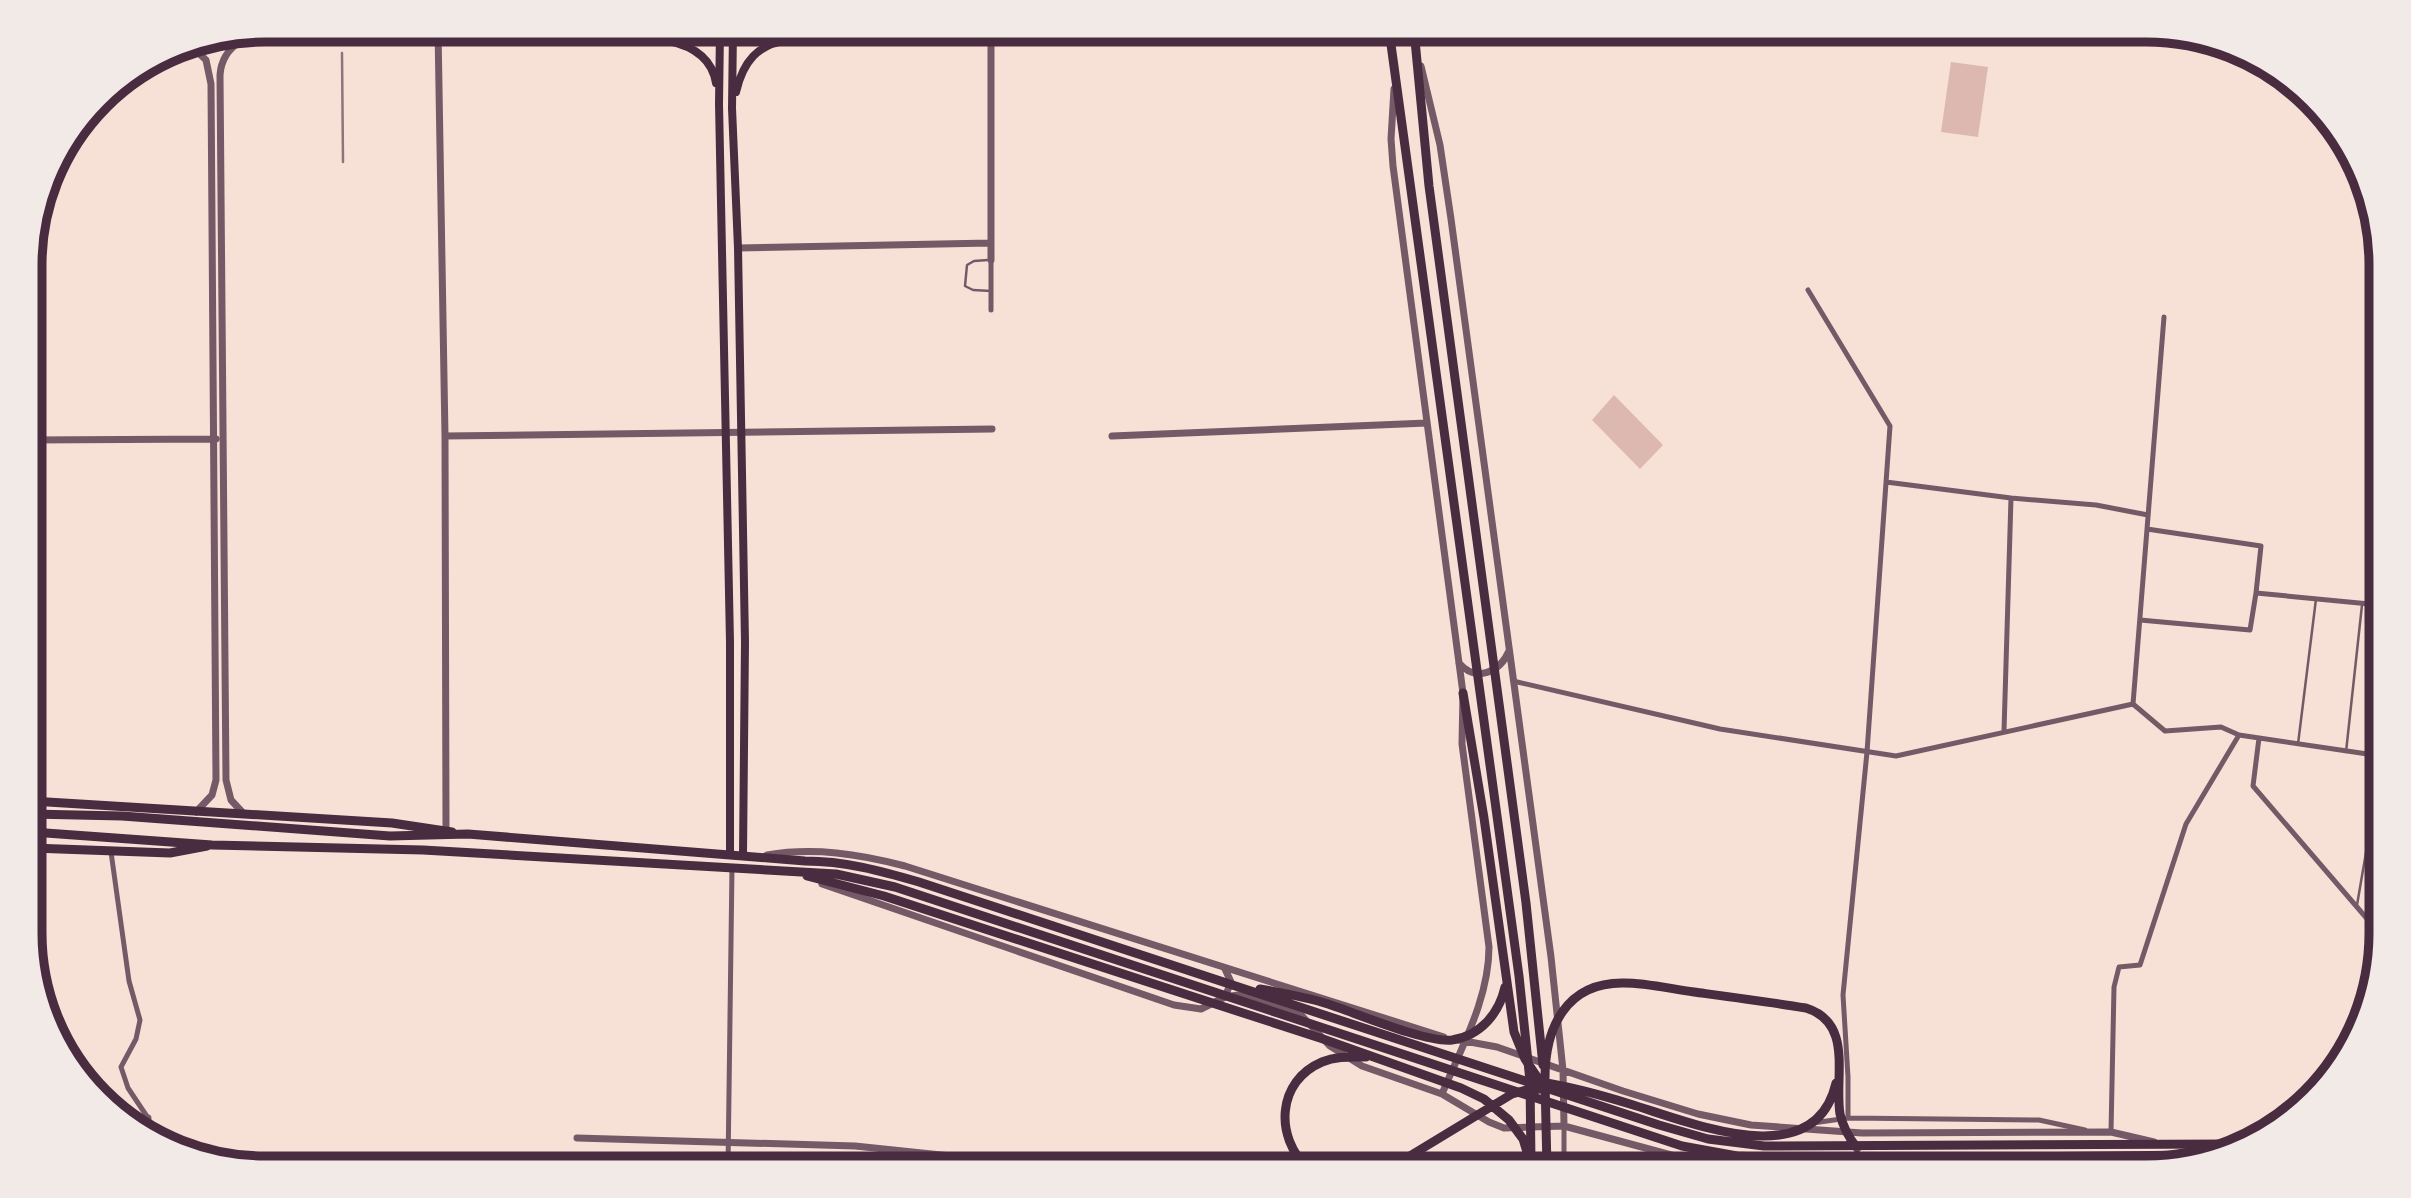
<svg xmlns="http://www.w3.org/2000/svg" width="2411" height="1198" viewBox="0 0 2411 1198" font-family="Raleway,sans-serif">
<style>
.water{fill:#dcb8b0}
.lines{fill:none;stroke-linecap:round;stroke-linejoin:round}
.service{stroke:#755966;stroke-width:2.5}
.minor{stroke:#755966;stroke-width:5}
.tertiary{stroke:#755966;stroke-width:7}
.secondary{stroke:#4a2c40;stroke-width:8}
.primary{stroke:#4a2c40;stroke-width:9}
.trunk{stroke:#4a2c40;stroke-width:9}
.rail{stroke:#8f747c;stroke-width:2.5}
.rim{fill:none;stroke:#4a2c40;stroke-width:9}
</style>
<rect width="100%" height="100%" fill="#f7e1d7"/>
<path class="water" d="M 1951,62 L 1988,67 L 1978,137 L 1941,132 Z
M 1614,395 L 1663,445 L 1640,469 L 1592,420 Z"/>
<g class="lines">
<path class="service" d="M 988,260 L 974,261 L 967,265 L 965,286 L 973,290 L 991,291
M 2298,744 L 2316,599
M 2346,752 L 2362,605
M 2357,905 L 2381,765"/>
<path class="minor" d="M 1808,290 L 1890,426 L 1867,752 L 1843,995 L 1848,1077 L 1848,1118
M 991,310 L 991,260
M 1886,482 L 2011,498 L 2096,505 L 2148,515
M 2147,529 L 2261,546 L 2256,593
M 2140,620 L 2250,630 L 2256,593 L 2380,605
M 1513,681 L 1720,729 L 1896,756 L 2133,704 L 2165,731 L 2221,727 L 2239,735 L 2381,756
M 2133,704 L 2164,317
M 2004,731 L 2011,498
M 2259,738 L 2253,786 L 2381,935
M 111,852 L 129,981 L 140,1020 L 136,1039 L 121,1067 L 128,1088 L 148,1118
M 2368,954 L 2370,983
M 1813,1123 L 1848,1118 L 2039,1120 L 2085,1130
M 2111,1132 L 2114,987 L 2119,967 L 2140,965 L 2186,824 L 2239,735
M 728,1168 L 732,867
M 916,1168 L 919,1154
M 1564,1168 L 1564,1126"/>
<path class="tertiary" d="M 438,30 L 445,436 L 446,831
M 991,30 L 991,260
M 241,41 C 228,49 221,60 220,75 L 226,780 L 231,800 L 244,814
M 190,45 L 206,60 L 211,84 L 216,780 L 212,795 L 196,812
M 1421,66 L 1440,145 L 1451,219 L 1551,957 L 1563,1070 L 1564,1126
M 1394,89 L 1391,139 L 1393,166 L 1463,693 L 1462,744 L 1489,947 C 1489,999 1461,1048 1442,1094
M 738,248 L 991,243
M 445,436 L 992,429
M 1112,436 L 1427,423
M 31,440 L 216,439
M 1459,663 C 1476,683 1500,672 1509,651
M 767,855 C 814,847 859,854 905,866 L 1444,1037
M 822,884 L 1174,1005 L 1201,1009 L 1225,997 L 1238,995 L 1247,997 L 1302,1016 L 1330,1046 L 1362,1066 L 1442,1094 L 1489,1122 L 1504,1128 L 1564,1126 L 1686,1159 L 1739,1168
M 1225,997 L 1231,982 L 1225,969
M 1459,1040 L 1497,1047 L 1623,1091 L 1698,1114 L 1751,1125 L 1862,1133 L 2111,1132 L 2154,1142
M 147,1133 L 148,1118
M 577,1138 L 855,1146 L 1057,1167
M 1847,1168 L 1877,1161"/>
<path class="secondary" d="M 720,30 L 719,104 L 730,642 L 730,854
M 733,30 L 732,108 L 738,248 L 745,642 L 743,855
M 208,41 L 705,37 L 993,30
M 669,41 C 692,46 712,58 716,83
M 736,92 C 743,62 757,44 789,40"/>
<path class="primary" d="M 1389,30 L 1519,976 L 1530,1081 L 1531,1163
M 1414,30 L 1429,186 L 1526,903 L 1543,1065
M 31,801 L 392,823 L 452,832
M 32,848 L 170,853 L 207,846
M 1545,1082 L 1547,1168"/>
<path class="trunk" d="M 1463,693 L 1484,818 L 1514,1032 L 1525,1059 L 1544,1087
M 31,814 L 122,816 L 390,836 L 468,834 L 805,861 C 845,861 881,871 919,882 L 1659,1125 L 1708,1139 L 1764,1146 L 2230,1144
M 32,832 L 212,845 L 423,850 L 836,874 L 895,887 L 1682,1146 L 1737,1156 L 1802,1159 L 2198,1155
M 807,876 L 884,896 L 1323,1039 L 1461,1088 L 1484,1099 L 1509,1120 L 1523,1139 L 1531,1165
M 1260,989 C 1283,993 1306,997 1328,1004 C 1356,1013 1426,1043 1452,1040 C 1480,1036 1499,1014 1505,987
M 1545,1078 C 1545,1028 1566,982 1624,983 C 1647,983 1671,989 1694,992 C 1731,997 1769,1002 1806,1008 C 1854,1023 1834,1077 1840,1114 C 1843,1127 1849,1138 1857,1148
M 1541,1082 C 1572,1087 1601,1095 1630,1104 C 1690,1122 1815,1176 1836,1083
M 1874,1161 L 1899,1168
M 1308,1168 C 1274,1137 1277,1081 1322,1062 C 1336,1056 1351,1057 1366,1057
M 1390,1168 L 1512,1094 L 1526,1090 L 1541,1089
M 2141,1168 L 2162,1168"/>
<path class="rail" d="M 342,53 L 343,162"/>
</g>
<path d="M0 0H2411V1198H0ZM265 42H2146A223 223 0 0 1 2369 265V933A223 223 0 0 1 2146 1156H265A223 223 0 0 1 42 933V265A223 223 0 0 1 265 42Z" fill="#f1eae7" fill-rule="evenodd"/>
<path class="rim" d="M265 42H2146A223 223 0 0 1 2369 265V933A223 223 0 0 1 2146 1156H265A223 223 0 0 1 42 933V265A223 223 0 0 1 265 42Z"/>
</svg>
